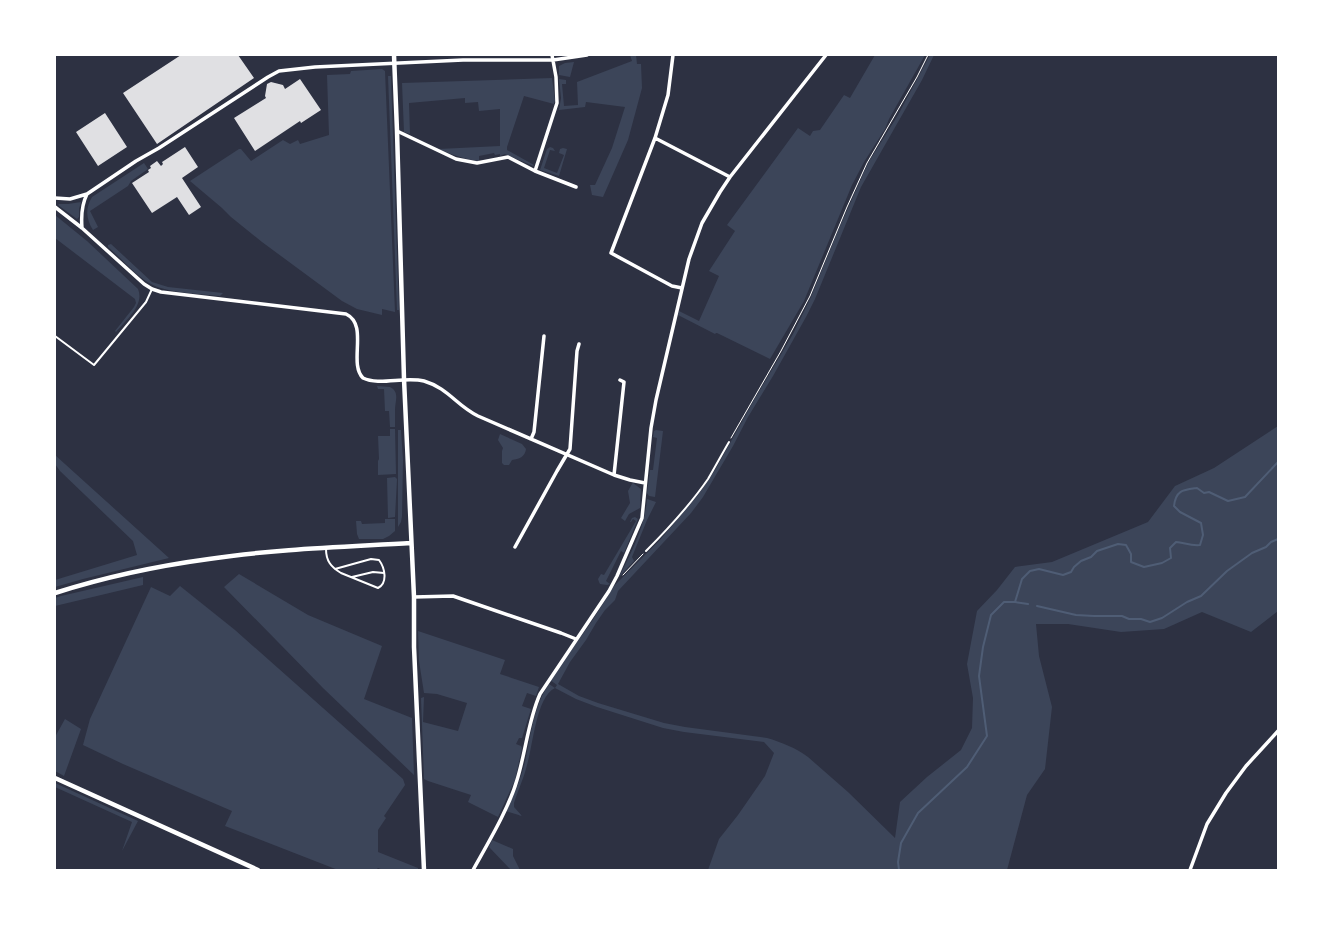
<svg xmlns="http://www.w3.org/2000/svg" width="1333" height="925" viewBox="0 0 1333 925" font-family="Rubik,sans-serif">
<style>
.green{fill:#3c4559}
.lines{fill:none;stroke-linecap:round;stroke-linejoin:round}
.stream{stroke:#4f5d75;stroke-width:2}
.building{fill:#e0e0e3}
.path{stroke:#fff;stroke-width:1}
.service{stroke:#fff;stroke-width:2}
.minor{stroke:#fff;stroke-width:3.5}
.tertiary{stroke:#fff;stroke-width:4.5}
</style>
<rect width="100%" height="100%" fill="#2d3142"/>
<path class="green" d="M 630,55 L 636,55 L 637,64 L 641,64 L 642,88 L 628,140 L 603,197 L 592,195 L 590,185 L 595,185 L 612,148 L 625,107 L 586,102 L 585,107 L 559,110 L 561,98 L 559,79 L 566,80 L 566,84 L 562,84 L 564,106 L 578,105 L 577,82 L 632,61 Z
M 875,55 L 925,55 L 889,119 L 885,129 L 864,162 L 852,185 L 804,301 L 770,359 L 717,333 L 716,333 L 715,334 L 678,315 L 679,311 L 699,321 L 719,276 L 709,271 L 735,231 L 727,225 L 798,128 L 810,136 L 813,131 L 820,130 L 844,95 L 850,98 Z
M 930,55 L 934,55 L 922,80 L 861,187 L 815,299 L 806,317 L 773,376 L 748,417 L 733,446 L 703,497 L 691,513 L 618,591 L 615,600 L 605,610 L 596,623 L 586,640 L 570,662 L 558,684 L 579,696 L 598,703 L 664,723 L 685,727 L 767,738 C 781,742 796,748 808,757 L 848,792 L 895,838 L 900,802 L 927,777 L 961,750 L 972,728 L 973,698 L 967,664 L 977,611 L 997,590 L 1015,567 L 1052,562 L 1148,522 L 1175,486 L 1214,468 L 1278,426 L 1278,611 L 1251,632 L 1202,612 L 1164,629 L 1121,632 L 1068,624 L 1036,624 L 1039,656 L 1052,707 L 1045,769 L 1027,795 L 1007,870 L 708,870 L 719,839 L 738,815 L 765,776 L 774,753 L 764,742 L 684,732 L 663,728 L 597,707 L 576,699 L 555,688 C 536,697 533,746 527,765 C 524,778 518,790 514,803 L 514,807 L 522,816 L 506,811 C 514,795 521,779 525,762 C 531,736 533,707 549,684 L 555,688 L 557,685 L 550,680 L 592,621 L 614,586 L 660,540 L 698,495 L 715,470 L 754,400 L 793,334 L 811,297 L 837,233 L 868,163 L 898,115 Z
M 574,62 L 570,77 L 559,75 L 559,66 L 565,63 Z
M 382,69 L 385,71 L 395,312 L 382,309 L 382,315 L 357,309 L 342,301 L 262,242 L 231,217 L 222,208 L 190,181 L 239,149 L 241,149 L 251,161 L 283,140 L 290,144 L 298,140 L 300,144 L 329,135 L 327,75 L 350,74 L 351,71 Z
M 388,76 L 391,76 L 399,310 L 397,310 Z
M 552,78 L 555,100 L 554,104 L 524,96 L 507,147 L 507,150 L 534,165 L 533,166 L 505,154 L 500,156 L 500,154 L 495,155 L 494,153 L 479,156 L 479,161 C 464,159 453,155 439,149 L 500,146 L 500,109 L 479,111 L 478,102 L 465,103 L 465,98 L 409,103 L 410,134 L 404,132 L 402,83 Z
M 550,147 L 553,148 L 555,151 L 550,150 L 544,168 L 557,173 L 564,155 L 559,153 L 560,149 L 563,148 L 567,149 L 559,176 L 540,170 L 547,149 Z
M 144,163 L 148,169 L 131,181 L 128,186 L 90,211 L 98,227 L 93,230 C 86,219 85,209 92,197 Z
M 81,202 L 79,209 L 79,217 L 77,219 L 58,205 L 59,204 L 68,204 Z
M 55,215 L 87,241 L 138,289 C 145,305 125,321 116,332 L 115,331 L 134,307 L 136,303 L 135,299 L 55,238 Z
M 111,244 L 152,282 L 168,287 L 223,293 L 220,296 C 202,294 169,293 153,285 C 139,279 121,258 108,247 L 108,245 Z
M 377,386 L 390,387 C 400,392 395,401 395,410 C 395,416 395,421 395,427 L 390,427 L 389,411 L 385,411 L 384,389 L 378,389 Z
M 390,429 L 395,429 L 396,474 L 378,475 L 378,461 L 379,459 L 378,436 L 390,436 Z
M 398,430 L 401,430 L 403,460 L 402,516 L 401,522 L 398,527 Z
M 656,430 L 663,431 L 655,497 L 649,496 L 647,493 L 650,470 L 653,470 L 657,438 L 653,437 L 654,431 Z
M 500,434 L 522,444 L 526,449 C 525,457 519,459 512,460 L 509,465 L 504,465 L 502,463 L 502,451 L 503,448 L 498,440 Z
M 55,455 L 169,558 L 83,579 L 55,587 L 55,580 L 137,555 L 133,541 L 60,471 L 55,464 Z
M 395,477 L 397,479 L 395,517 L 388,518 L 387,478 Z
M 633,483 L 641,489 L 640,508 L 629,514 L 625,521 L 621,518 L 630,503 L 628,491 L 632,484 Z
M 647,499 L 656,502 L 647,520 L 632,557 L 634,561 L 619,577 C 631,553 645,527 647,499 Z
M 635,517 L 638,519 L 624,553 L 621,551 L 606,581 L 610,584 L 607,585 L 600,584 L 599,582 L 598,579 L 601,574 L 604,575 L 636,521 L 633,519 L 631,522 L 630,522 L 632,518 Z
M 385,519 L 395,519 L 395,531 L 389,536 L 383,539 L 359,539 L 357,534 L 356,521 L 361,521 L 362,524 L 385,523 Z
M 239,574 L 308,615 L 382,646 L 364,699 L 412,718 L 414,775 L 323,688 L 224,587 Z
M 143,577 L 143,585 L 55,606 L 55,598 L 61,596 Z
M 180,586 L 235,630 L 403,779 L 405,785 L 384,816 L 386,818 L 378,830 L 378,852 L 418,868 L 418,870 L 383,870 L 378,868 L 376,870 L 338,870 L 225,826 L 232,811 L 123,764 L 83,745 L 90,719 L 151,587 L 170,596 Z
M 418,631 L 505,660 L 500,674 L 539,687 L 536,696 L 527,693 L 522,706 L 531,709 L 522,738 L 519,738 L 516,744 L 521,746 L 522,748 L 515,780 L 498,817 L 468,802 L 471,795 L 428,781 L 424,779 L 421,698 L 424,697 L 423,722 L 458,731 L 467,703 L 437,694 L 424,693 L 419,661 Z
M 65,719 L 81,729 L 64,776 L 55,771 L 55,737 Z
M 55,783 L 138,821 L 122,851 L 132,822 L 55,787 Z
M 492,840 L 513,849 L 513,856 L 520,870 L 511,870 L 489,847 Z"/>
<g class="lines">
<path class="stream" d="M 1015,602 L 1028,604
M 1037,606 L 1076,615 L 1094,616 L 1122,616 L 1129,619 L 1141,619 L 1150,622 L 1162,618 L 1187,602 L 1201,596 L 1227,571 L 1252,553 L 1266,547 L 1271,542 L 1278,539
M 899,870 L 898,862 L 901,843 L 918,813 L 967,767 L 987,736 L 979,676 L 983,647 L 991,615 L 1004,602 L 1015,602 L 1022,579 L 1030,571 L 1039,569 L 1063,575 L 1071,572 L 1074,567 L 1081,561 L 1091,557 L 1097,551 L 1118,544 L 1126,545 L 1131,554 L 1131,562 L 1144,567 L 1162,563 L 1171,558 L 1170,548 L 1176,542 C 1185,543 1191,546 1200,545 L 1203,535 L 1201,523 L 1180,512 L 1174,506 C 1176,490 1183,490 1197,488 L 1204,493 L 1209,492 L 1228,501 L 1245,497 L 1278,462"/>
</g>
<path class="building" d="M 181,55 L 238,55 L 254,78 L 157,144 L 123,93 Z
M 300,79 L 321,110 L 301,123 L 300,121 L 255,151 L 234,118 L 266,98 L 265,96 L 267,84 L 271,82 L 283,85 L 285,89 Z
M 105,113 L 127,147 L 98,166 L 76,132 Z
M 185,147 L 198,167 L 182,178 L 201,207 L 189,215 L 177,197 L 152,213 L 132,183 L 149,172 L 148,170 L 151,168 L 150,166 L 157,161 L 161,166 L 163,164 L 162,162 Z"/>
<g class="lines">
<path class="path" d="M 731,438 L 781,351 L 810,296 L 847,207 L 867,163 L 917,77 L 928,55
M 623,575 L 643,554"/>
<path class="service" d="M 55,336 L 94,365 L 146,302 L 152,289
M 326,549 C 326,561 331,567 341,573 L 378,588 C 388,583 385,568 379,560 L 371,559 L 335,569
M 646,551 C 668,529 690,505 708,479 C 715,467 722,454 729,442
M 352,577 L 373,572 L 384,573"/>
<path class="minor" d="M 673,55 L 668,95 L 655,138 L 611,253 L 672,286 L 682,288
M 397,131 L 456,159 L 477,163 L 508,157 L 535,171 L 576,187
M 655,138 L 730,177
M 535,171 L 557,103 L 556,77 L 552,55
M 55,198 L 70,199 L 87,194 L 136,161 L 159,148 L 268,77 L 279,71 L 315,67 L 463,60 L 553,60 L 587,55
M 55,207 L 82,228 L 144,284 L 152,289 L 161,292 L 346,314 C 369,325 348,363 363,378 C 379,386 405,376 424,381 C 448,388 457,406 478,416 L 614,475 L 630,480 L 645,483
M 82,228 C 81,216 82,204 87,194
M 531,439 L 534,432 L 544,336
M 614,475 L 624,382 L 620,380
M 515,547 L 557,471 L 570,449 L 577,351 L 579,344
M 414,597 L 453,596 L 561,633 L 576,639
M 473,870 C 488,843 509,808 517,780 C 526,751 528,721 540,694 L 609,591 L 617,576 L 642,518 L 651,428 L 656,400 L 689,259 L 702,223 L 720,192 L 730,177 L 826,55
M 1190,870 L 1207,824 L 1226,793 L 1246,766 L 1278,731"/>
<path class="tertiary" d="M 394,55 L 397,131 L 404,379 L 414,597 L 414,647 L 424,870
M 55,593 C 105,577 157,566 209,559 C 275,549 344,547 411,543
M 55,778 L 258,870"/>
</g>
<rect width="1333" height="925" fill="none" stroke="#ffffff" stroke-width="112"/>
</svg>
